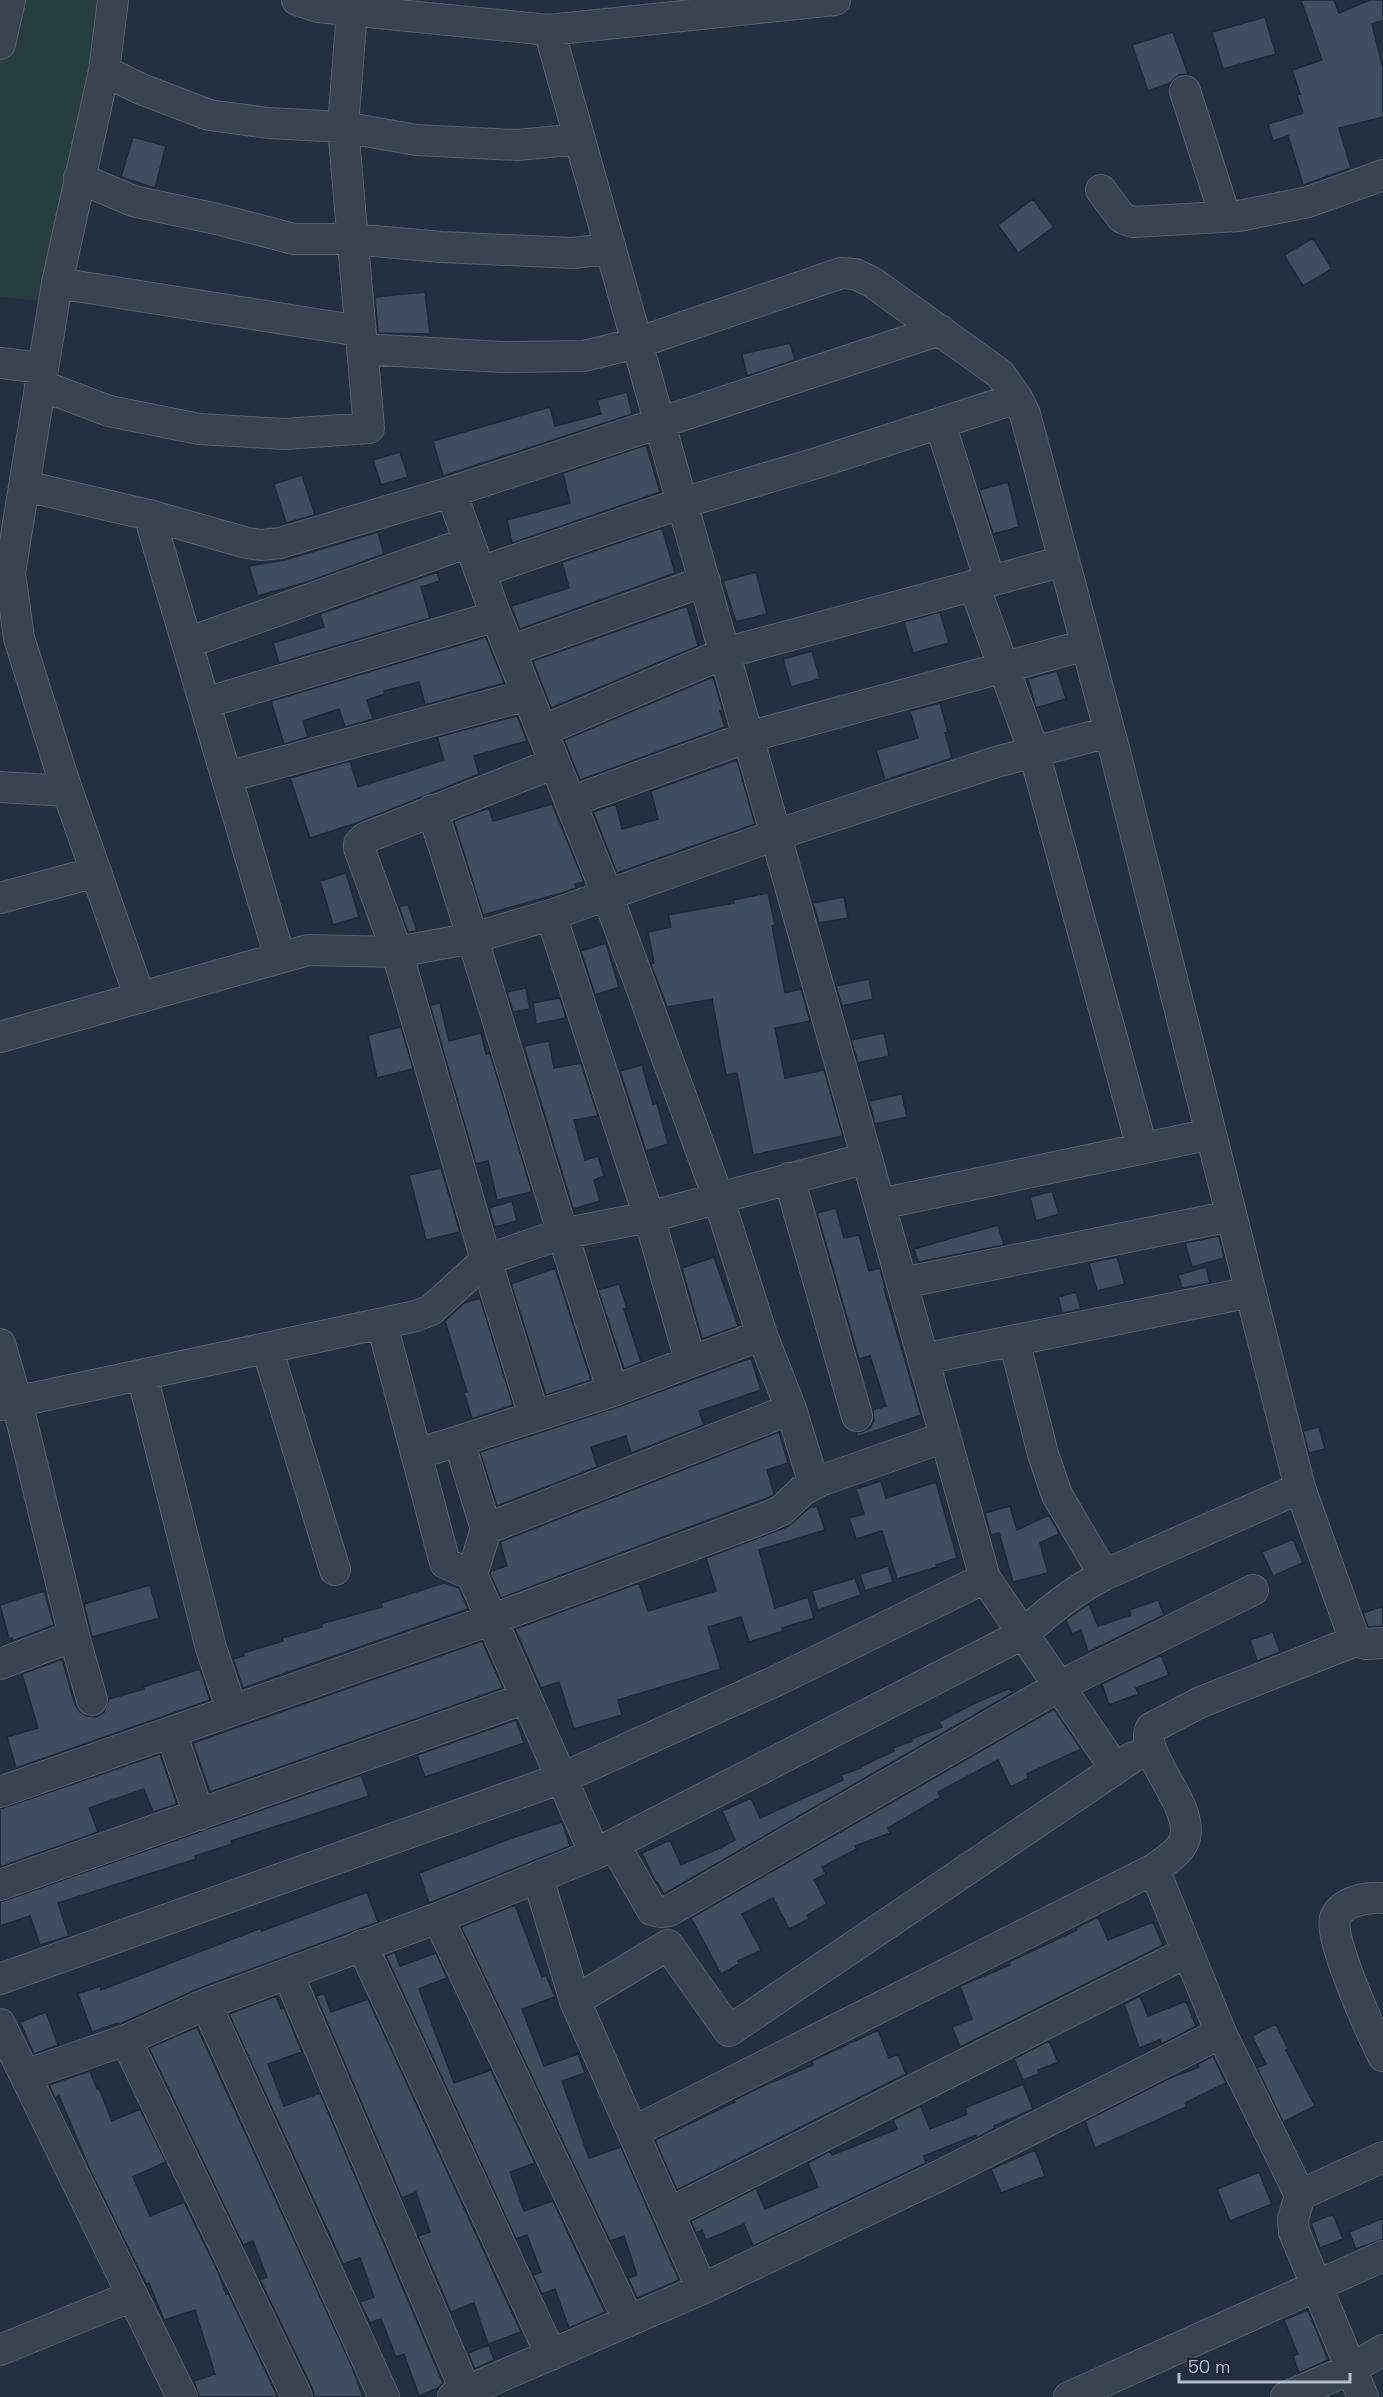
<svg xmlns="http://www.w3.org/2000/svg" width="1383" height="2397" viewBox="0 0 1383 2397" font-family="'Space Grotesk',sans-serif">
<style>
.green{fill:#263e42}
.building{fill:#3f4d61;stroke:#1f2938;stroke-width:1.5}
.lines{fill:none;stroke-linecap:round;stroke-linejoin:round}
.minor-casing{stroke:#56606e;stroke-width:32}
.minor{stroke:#384251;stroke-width:30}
</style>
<rect width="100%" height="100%" fill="#233041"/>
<path class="green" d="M 0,0 L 109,0 L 54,302 L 0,297 Z"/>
<path class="building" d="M 1301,0 L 1334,0 L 1339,13 L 1370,0 L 1383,0 L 1383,20 L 1372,24 L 1383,68 L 1383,117 L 1339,128 L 1351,168 L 1303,185 L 1288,136 L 1273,141 L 1268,124 L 1303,113 L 1297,95 L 1300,94 L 1292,70 L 1322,60 Z
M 1265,17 L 1276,54 L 1223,69 L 1212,32 Z
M 1173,32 L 1188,74 L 1179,75 L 1170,83 L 1148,91 L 1132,45 Z
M 133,137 L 166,146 L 155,188 L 121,177 Z
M 1033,199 L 1054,227 L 1018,253 L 998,225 Z
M 1313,238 L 1332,269 L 1303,286 L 1284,255 Z
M 425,292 L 430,334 L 378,333 L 375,297 Z
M 790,343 L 795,360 L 747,376 L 742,354 Z
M 627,392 L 632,414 L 443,476 L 433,441 L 550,407 L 555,426 L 601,414 L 597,400 Z
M 646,445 L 660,492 L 512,543 L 507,520 L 570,503 L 563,473 Z
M 400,452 L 408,477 L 381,485 L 373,460 Z
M 302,475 L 315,515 L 286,523 L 274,484 Z
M 1008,482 L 1019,527 L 993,534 L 979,490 Z
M 662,528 L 675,573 L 520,629 L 511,606 L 569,588 L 562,562 Z
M 378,532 L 384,554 L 310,581 L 258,596 L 249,566 L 285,560 Z
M 437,572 L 440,581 L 421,587 L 430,618 L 279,663 L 273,643 L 324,627 L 320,614 Z
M 756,572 L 767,614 L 736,622 L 723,581 Z
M 687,606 L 698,646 L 551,708 L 533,661 Z
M 940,612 L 949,643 L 913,653 L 904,622 Z
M 486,637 L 504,683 L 425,705 L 419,682 L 384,691 L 385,694 L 367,700 L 373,719 L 345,727 L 339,709 L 303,721 L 308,737 L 284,744 L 271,701 Z
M 812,651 L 820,679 L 791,687 L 783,659 Z
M 1057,671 L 1066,699 L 1036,708 L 1028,679 Z
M 713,677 L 723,711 L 720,711 L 725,727 L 580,780 L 564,740 Z
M 940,703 L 948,732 L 945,733 L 952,758 L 885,780 L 876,750 L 918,738 L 910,711 Z
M 517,716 L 527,741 L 474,756 L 479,774 L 357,823 L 310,838 L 290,778 L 350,761 L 358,787 L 444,760 L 437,737 Z
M 737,760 L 755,824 L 617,873 L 593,812 L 616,804 L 622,829 L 658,819 L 651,791 Z
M 552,804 L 584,882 L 575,884 L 576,888 L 562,893 L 483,915 L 454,821 L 489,808 L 493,821 Z
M 346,873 L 359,917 L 333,925 L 320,881 Z
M 768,893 L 775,925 L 772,926 L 785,993 L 801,989 L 810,1021 L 775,1028 L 785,1078 L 824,1070 L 843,1136 L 753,1155 L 737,1073 L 726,1075 L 712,999 L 667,1007 L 651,964 L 654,963 L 648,932 L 671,927 L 668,915 L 734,903 L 733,900 Z
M 844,897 L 848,918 L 819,923 L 813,903 Z
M 408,904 L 417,931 L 408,932 L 399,907 Z
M 606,943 L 619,987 L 595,995 L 581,951 Z
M 869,979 L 873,999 L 842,1006 L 836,986 Z
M 526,988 L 530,1009 L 513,1012 L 507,992 Z
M 560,998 L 566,1018 L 536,1024 L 533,1003 Z
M 440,1003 L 449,1041 L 481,1033 L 486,1054 L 490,1053 L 532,1192 L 497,1200 L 488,1161 L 476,1164 L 430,1005 Z
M 401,1027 L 413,1069 L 377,1078 L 368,1035 Z
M 884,1033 L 889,1056 L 858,1063 L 851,1040 Z
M 549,1041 L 554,1068 L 581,1063 L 598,1116 L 574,1120 L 585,1160 L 598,1156 L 604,1176 L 594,1180 L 600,1201 L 573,1209 L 524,1046 Z
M 642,1065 L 653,1104 L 657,1103 L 668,1144 L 646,1151 L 620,1071 Z
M 902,1094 L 907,1117 L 875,1124 L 869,1101 Z
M 441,1168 L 460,1232 L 426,1240 L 409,1175 Z
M 1052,1191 L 1059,1214 L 1036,1221 L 1030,1197 Z
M 512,1201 L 517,1221 L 495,1227 L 489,1208 Z
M 836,1208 L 844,1238 L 859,1235 L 869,1271 L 880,1268 L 885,1288 L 884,1289 L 921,1415 L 857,1437 L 856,1433 L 862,1432 L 870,1428 L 874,1420 L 873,1410 L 886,1406 L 870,1356 L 859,1359 L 817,1213 Z
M 998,1225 L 1004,1245 L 918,1262 L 914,1249 Z
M 1219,1236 L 1224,1258 L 1192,1267 L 1185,1243 Z
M 714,1257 L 738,1326 L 702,1339 L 682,1268 Z
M 1117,1257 L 1125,1284 L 1097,1291 L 1089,1263 Z
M 1206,1267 L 1210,1283 L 1182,1288 L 1178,1275 Z
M 555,1268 L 591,1380 L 546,1395 L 511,1284 Z
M 619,1284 L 627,1308 L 624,1309 L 641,1362 L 624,1369 L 598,1290 Z
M 1076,1292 L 1081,1309 L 1062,1313 L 1058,1297 Z
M 480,1298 L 513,1405 L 472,1419 L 464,1392 L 467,1392 L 445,1321 L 464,1303 Z
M 751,1358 L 761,1390 L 699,1411 L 704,1425 L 631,1453 L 626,1436 L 591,1447 L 597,1467 L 497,1506 L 480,1452 L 618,1407 Z
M 1319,1427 L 1325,1449 L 1309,1453 L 1303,1431 Z
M 779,1432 L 788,1463 L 767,1470 L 774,1494 L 772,1496 L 501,1598 L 490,1574 L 491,1571 L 507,1566 L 500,1542 Z
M 881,1481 L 886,1498 L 936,1482 L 957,1558 L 936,1565 L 937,1567 L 897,1579 L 882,1531 L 856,1539 L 849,1518 L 864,1514 L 856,1489 Z
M 817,1506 L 825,1530 L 759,1550 L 775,1608 L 808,1597 L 814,1618 L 782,1628 L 783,1631 L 749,1642 L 741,1617 L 708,1627 L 721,1669 L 618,1700 L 622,1715 L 574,1729 L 559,1682 L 541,1688 L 515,1629 L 639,1583 L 648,1611 L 716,1591 L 706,1558 L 789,1526 L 809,1508 Z
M 1010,1506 L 1017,1530 L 1049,1515 L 1058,1531 L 1059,1534 L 1040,1543 L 1048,1573 L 1013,1582 L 999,1533 L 991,1535 L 985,1513 Z
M 1293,1539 L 1303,1563 L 1273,1576 L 1262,1552 Z
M 888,1566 L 893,1582 L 865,1591 L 860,1574 Z
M 855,1578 L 861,1595 L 818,1610 L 812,1591 Z
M 444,1583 L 459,1588 L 468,1609 L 243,1688 L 233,1659 L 244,1656 L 243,1653 L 283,1641 L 282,1638 L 322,1627 L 321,1624 L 382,1607 L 381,1603 Z
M 150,1585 L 159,1618 L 92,1637 L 84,1604 Z
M 44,1591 L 54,1625 L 12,1641 L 12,1638 L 9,1639 L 0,1605 Z
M 1158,1600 L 1164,1615 L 1088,1652 L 1081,1630 L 1072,1634 L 1066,1620 L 1089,1604 L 1098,1626 L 1131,1615 L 1129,1610 Z
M 1383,1606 L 1383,1626 L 1368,1627 L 1363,1613 Z
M 1273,1632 L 1280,1652 L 1257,1661 L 1250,1640 Z
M 482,1641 L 503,1688 L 210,1792 L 193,1743 Z
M 1161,1655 L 1169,1675 L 1136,1688 L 1138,1694 L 1109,1705 L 1102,1684 Z
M 62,1659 L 75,1705 L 80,1712 L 87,1716 L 96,1717 L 104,1712 L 109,1699 L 144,1689 L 143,1687 L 200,1669 L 210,1700 L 16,1768 L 7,1737 L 38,1728 L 22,1674 Z
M 1010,1688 L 1012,1693 L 664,1894 L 658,1883 L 655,1881 L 642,1853 L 670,1840 L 681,1865 L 722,1847 L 735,1840 L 722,1811 L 751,1798 L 760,1818 L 843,1780 L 841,1775 L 861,1768 L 860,1767 L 894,1751 L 893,1748 L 912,1741 L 911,1739 L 942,1727 L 939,1722 L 973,1704 Z
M 1054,1709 L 1081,1749 L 1027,1774 L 1028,1778 L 1011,1787 L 998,1760 L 938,1792 L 941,1797 L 888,1828 L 890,1833 L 855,1846 L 857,1849 L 822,1867 L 826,1874 L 814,1880 L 827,1904 L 807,1915 L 809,1919 L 789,1929 L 773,1898 L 742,1914 L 761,1950 L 738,1961 L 739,1964 L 721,1974 L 691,1918 Z
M 516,1720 L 524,1743 L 425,1777 L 417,1755 Z
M 160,1754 L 177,1804 L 153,1812 L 144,1789 L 89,1808 L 98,1832 L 0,1867 L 0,1809 Z
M 361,1775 L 369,1796 L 231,1841 L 232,1844 L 195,1856 L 196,1859 L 58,1903 L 69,1936 L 40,1945 L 30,1916 L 0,1926 L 0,1902 Z
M 562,1822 L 570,1846 L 429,1903 L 419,1873 L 518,1836 Z
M 367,1892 L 378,1922 L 200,1988 L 120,2024 L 118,2023 L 92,2032 L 78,1994 L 100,1986 L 101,1990 L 261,1928 L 262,1931 Z
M 515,1905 L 542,1977 L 546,1975 L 555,1997 L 522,2009 L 544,2066 L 578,2054 L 585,2073 L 562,2081 L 589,2158 L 621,2147 L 679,2280 L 637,2298 L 628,2278 L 637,2275 L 624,2236 L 610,2241 L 461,1927 Z
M 1098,1917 L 1108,1940 L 1153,1922 L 1163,1945 L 960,2047 L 952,2027 L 972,2019 L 960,1986 L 1010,1965 L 1009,1962 L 1077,1930 L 1076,1928 Z
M 395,1952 L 400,1966 L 436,1953 L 447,1978 L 419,1989 L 454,2083 L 491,2070 L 535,2163 L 510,2172 L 524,2211 L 553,2201 L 605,2312 L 569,2328 L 555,2289 L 542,2294 L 533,2275 L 541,2272 L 527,2235 L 516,2239 L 386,1956 Z
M 324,1993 L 331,2012 L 368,1999 L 521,2332 L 488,2344 L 474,2303 L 451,2312 L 418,2236 L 430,2232 L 416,2192 L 402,2198 L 316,1996 Z
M 276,1996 L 281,2009 L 284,2008 L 302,2052 L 268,2064 L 284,2106 L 320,2093 L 443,2383 L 438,2388 L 419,2396 L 404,2354 L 396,2357 L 381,2319 L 370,2323 L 360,2302 L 374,2297 L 360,2258 L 343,2264 L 229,2014 Z
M 1140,1996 L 1148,2016 L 1186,2001 L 1196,2026 L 1162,2044 L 1160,2040 L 1139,2048 L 1124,2004 Z
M 46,2012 L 58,2045 L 34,2054 L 20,2022 Z
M 1276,2024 L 1288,2049 L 1286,2050 L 1315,2106 L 1283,2122 L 1257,2068 L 1266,2064 L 1252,2036 Z
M 197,2027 L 352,2367 L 363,2397 L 314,2397 L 313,2390 L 260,2280 L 267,2277 L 253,2241 L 243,2245 L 149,2048 Z
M 878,2030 L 889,2058 L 898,2054 L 906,2074 L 677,2190 L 655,2140 L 735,2102 L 734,2100 L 763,2086 L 813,2065 L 812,2061 Z
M 1049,2041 L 1058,2062 L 1038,2070 L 1039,2074 L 1023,2080 L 1014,2059 Z
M 1213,2056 L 1226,2083 L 1185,2103 L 1186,2107 L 1095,2148 L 1085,2121 L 1170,2078 L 1199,2067 L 1198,2064 Z
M 90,2071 L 97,2089 L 99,2088 L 112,2121 L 140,2109 L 166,2162 L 133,2177 L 150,2216 L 184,2202 L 219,2274 L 226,2294 L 228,2293 L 278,2397 L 199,2397 L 194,2381 L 215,2374 L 195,2310 L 164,2320 L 149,2283 L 146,2284 L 91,2172 L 59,2096 L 55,2098 L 49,2085 Z
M 1023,2084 L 1033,2109 L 994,2126 L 995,2128 L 977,2138 L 976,2135 L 924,2156 L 926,2163 L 753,2246 L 744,2224 L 706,2240 L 702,2230 L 696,2233 L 691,2221 L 756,2188 L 765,2209 L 818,2187 L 808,2163 L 830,2151 L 832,2155 L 897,2129 L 893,2120 L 921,2106 L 930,2129 L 967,2114 L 965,2108 Z
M 1035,2150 L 1045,2176 L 1001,2193 L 991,2169 Z
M 1259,2172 L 1272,2204 L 1230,2221 L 1217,2189 Z
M 1333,2214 L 1343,2239 L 1320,2248 L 1311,2223 Z
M 1383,2218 L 1383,2239 L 1356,2249 L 1349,2232 Z
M 1308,2310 L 1328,2360 L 1299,2373 L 1293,2356 L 1298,2354 L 1284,2320 Z
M 489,2345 L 494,2360 L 475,2369 L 468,2353 Z"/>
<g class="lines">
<g class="minor-casing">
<path id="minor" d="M 113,0 L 104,71 L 57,283 L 10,573 L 19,638 L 63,778 L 140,998
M 297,0 L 318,7 L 549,30 L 835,0
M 549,30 L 985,1578 L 1115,1768
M 0,44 L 10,0
M 104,71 L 141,89 L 209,115 L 268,123 L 343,127 L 416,140 L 517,145 L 580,139
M 1185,91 L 1225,216
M 79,178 L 133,201 L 217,219 L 294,239 L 352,239 L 441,247 L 572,253 L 611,249
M 1101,190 L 1122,218 L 1133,222 L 1239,216 L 1308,202 L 1383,175
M 57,283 L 360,331
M 362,349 L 502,357 L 584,356 L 637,343 L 841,273 L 855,274 L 872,282 L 1000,374 L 1017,398 L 1025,414 L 1115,752 L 1300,1488 L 1355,1641 L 1366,1644 L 1383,1643
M 0,363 L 42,368
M 40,385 L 109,411 L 199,429 L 285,434 L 369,428 L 343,127 L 352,10
M 940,423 L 990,581
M 25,486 L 149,515 L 247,543 L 261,545 L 280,543 L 451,492 L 940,330
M 451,492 L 496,616 L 607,894 L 718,1197 L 762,1335 L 791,1409 L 814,1484
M 149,515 L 280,958
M 480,572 L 682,503 L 817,463 L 1017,398
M 974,585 L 1034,752 L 1142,1148
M 187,643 L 469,542
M 510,651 L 705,581
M 205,703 L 496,616
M 542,731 L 725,653 L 1064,561
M 227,777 L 527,695
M 0,787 L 67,791
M 570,802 L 748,737 L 1086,645
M 432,810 C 495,1003 549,1199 613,1391
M 0,898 L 96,872
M 551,915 L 649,1217 L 690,1360
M 0,1037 L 308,950 L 397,952 L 473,938 L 551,915 L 776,835 L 996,762 L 1109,732
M 789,1178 L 857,1416
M 880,1204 L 1211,1134
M 902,1283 L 1231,1216
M 382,1324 L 445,1563 L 472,1575
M 1014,1340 L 1043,1454 L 1057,1495 L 1104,1575
M 0,1344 L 17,1402 L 74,1636 L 0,1664
M 267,1348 L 335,1570
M 923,1359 L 1251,1292
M 142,1375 L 211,1648 L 232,1710
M 0,1405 L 416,1316 L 431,1310 L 486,1260 L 561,1234 L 649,1217 L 867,1158
M 534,1416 L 486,1260 L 397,952 L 359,848 L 359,844 L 365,838 L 555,763
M 459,1441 L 613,1391 L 762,1335
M 416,1454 L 459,1441 L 486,1529 L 472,1575 L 595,1854
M 486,1529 L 791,1409
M 74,1636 L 92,1700
M 171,1732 L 199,1815
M 0,1792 L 493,1619 L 767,1517 L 782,1510 L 803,1490 L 820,1481 L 945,1437
M 614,1844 L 652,1910 L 660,1912 L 669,1911 L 1059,1686 L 1253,1590
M 1154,1869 L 1221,2033
M 538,1878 L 575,2001 L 702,2289
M 0,1885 L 526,1698
M 1383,1898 C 1367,1897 1342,1901 1335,1918 C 1328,1937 1372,2034 1383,2056
M 438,1918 L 629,2321
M 362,1945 L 551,2355
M 288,1974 L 468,2397
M 0,1979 L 562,1778 L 778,1680 L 985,1578
M 575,2001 L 668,1945 L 729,2031 L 1133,1757
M 206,2004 L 384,2397
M 0,2024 L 182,2397
M 126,2040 L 297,2397
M 25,2075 L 126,2040 L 206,2004 L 438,1918 L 595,1854 L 1023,1634 C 1049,1611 1073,1591 1104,1575 L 1300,1488
M 633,2132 L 1154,1869 C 1164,1862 1179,1853 1184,1841 C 1197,1806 1137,1754 1151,1728 L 1201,1702 L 1355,1641
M 1300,2195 L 1383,2157
M 669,2213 L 1188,1952
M 0,2350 L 132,2296
M 453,2397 L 702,2289 L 943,2174 L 1221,2033 L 1300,2195 L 1293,2219 L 1294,2232 L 1363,2397
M 1069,2397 L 1383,2256
M 1286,2397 L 1351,2369 L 1383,2350"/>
</g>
<use href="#minor" class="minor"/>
</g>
<path d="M1179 2373v9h171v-9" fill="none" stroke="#b4bdcb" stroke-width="3"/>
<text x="1188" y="2373" font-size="18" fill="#b4bdcb" stroke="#1d2736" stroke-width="4.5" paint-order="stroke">50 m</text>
</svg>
